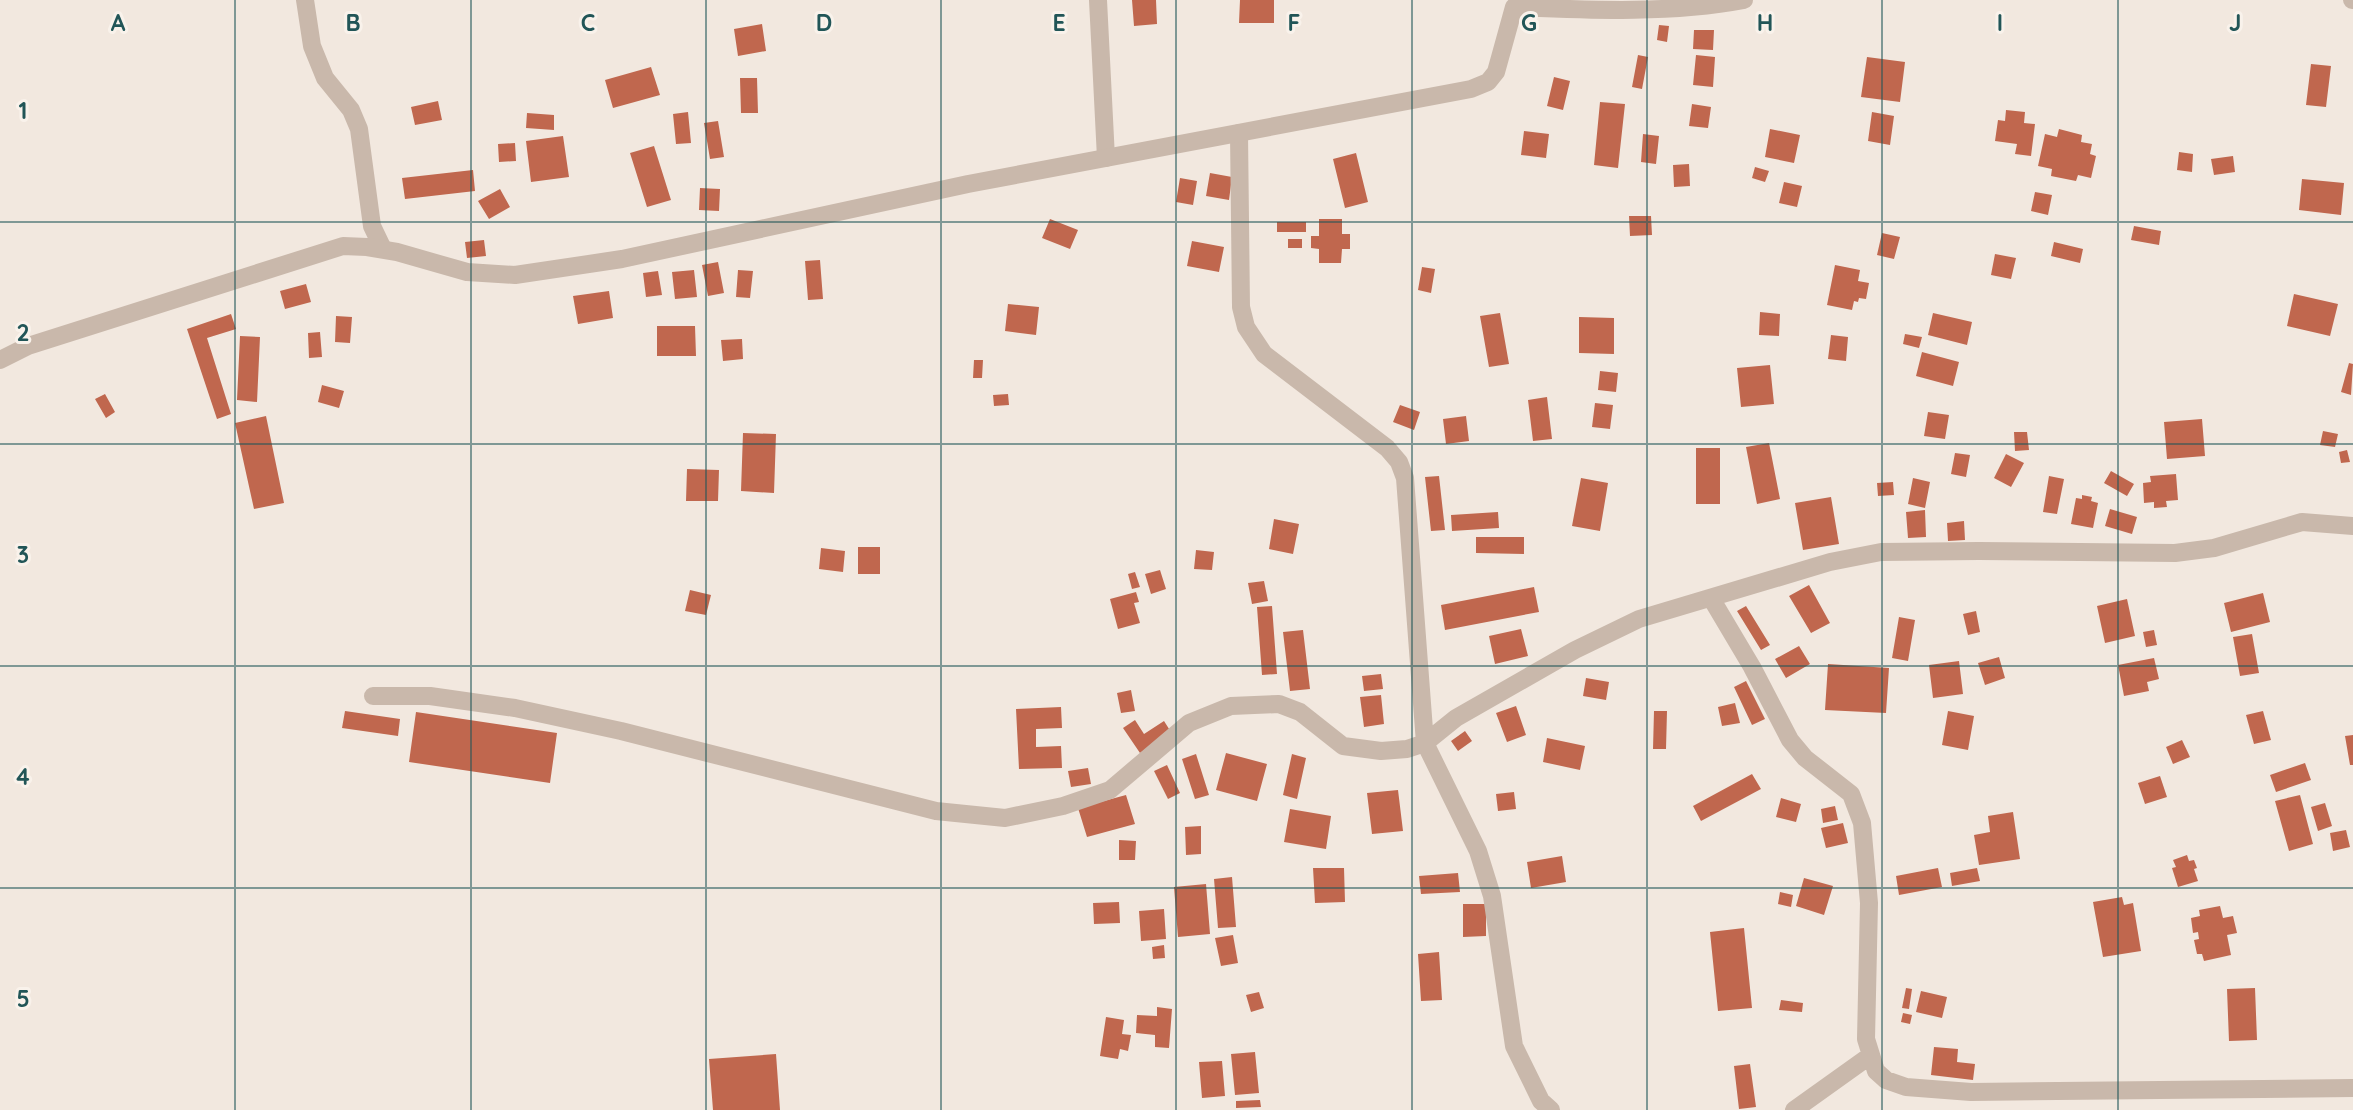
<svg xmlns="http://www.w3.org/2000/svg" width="2353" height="1110" viewBox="0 0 2353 1110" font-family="Quicksand,sans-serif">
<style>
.building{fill:#c0674e}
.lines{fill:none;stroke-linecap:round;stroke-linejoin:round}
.minor{stroke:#c9b8ab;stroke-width:18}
.tertiary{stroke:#c9b8ab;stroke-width:18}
.grid{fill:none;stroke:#215557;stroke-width:2;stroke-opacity:0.55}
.grid-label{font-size:23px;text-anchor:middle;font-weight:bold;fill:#215557;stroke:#f9f2eb;stroke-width:6;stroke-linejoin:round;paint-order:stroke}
</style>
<rect width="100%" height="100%" fill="#f2e8df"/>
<path class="building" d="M 1132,0 L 1156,0 L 1157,24 L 1134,26 Z
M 1240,0 L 1274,0 L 1274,23 L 1239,23 Z
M 762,24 L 766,51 L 738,56 L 734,29 Z
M 1659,25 L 1669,26 L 1667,42 L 1657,40 Z
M 1694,30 L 1714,30 L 1713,50 L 1693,49 Z
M 1638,55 L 1648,57 L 1642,89 L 1632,87 Z
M 1696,55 L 1715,57 L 1713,87 L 1693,85 Z
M 1867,57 L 1905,62 L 1900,102 L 1861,97 Z
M 2311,64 L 2331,66 L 2326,107 L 2306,105 Z
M 651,67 L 660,95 L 613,108 L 605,80 Z
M 1554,77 L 1570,81 L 1563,110 L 1547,106 Z
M 740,78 L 757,78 L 758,113 L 741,113 Z
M 438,101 L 442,120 L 415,125 L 411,107 Z
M 1600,102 L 1625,104 L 1618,168 L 1594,165 Z
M 1692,104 L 1711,107 L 1708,128 L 1689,126 Z
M 2006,110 L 2025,112 L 2024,123 L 2035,124 L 2031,156 L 2015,154 L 2017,144 L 1995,141 L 1998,120 L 2005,121 Z
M 688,112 L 691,143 L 676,144 L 673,114 Z
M 1872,112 L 1894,116 L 1890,145 L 1868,141 Z
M 527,113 L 554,115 L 554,130 L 526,128 Z
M 718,121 L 724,157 L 710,159 L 704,123 Z
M 1770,129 L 1800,135 L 1794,163 L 1765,157 Z
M 2059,129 L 2082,135 L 2081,142 L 2092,144 L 2090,154 L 2096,156 L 2091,178 L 2078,175 L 2076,181 L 2051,176 L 2052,169 L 2038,166 L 2045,134 L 2057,137 Z
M 1524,131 L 1549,134 L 1546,158 L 1521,155 Z
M 1643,134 L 1659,136 L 1656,164 L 1641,162 Z
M 563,136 L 569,177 L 531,182 L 526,141 Z
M 515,143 L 516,161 L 499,162 L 498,144 Z
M 654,146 L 671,200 L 647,207 L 630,153 Z
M 2179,152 L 2193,154 L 2192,172 L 2177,170 Z
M 1356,153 L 1368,202 L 1345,208 L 1333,159 Z
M 2233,156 L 2235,172 L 2214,175 L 2211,159 Z
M 1689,164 L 1690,186 L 1674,187 L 1673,165 Z
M 1755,167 L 1769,171 L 1765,182 L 1752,178 Z
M 473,170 L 475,191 L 405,199 L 402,178 Z
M 1210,173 L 1232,177 L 1229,200 L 1206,196 Z
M 1180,178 L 1197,181 L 1193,205 L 1176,202 Z
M 2302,179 L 2344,183 L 2341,215 L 2299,210 Z
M 1784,182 L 1802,186 L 1797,207 L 1779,203 Z
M 700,188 L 720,189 L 719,211 L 699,210 Z
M 500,189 L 510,207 L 489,219 L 478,201 Z
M 2035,192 L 2052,195 L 2048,215 L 2031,211 Z
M 1629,216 L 1651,216 L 1652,235 L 1630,236 Z
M 1050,219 L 1078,230 L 1070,249 L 1042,238 Z
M 1319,219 L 1342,219 L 1342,234 L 1350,234 L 1350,249 L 1342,249 L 1341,263 L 1319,263 L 1319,249 L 1311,248 L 1311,236 L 1319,236 Z
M 1277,222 L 1306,222 L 1306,232 L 1277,232 Z
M 2134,226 L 2161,231 L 2159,245 L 2131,240 Z
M 1882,233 L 1900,237 L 1894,259 L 1877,255 Z
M 1288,239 L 1302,239 L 1302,248 L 1288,248 Z
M 484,240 L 486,256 L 467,258 L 465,242 Z
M 1192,241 L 1224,247 L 1219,272 L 1187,266 Z
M 2054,242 L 2083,249 L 2080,263 L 2051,256 Z
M 1995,254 L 2016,258 L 2011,279 L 1991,275 Z
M 820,260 L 823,299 L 808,300 L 805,261 Z
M 718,262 L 724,293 L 708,296 L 702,265 Z
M 1835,265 L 1860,270 L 1858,281 L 1869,283 L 1866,299 L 1859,298 L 1858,302 L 1854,301 L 1852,310 L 1827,305 Z
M 1422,267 L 1435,269 L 1431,293 L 1418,290 Z
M 694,270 L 697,297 L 675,299 L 672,272 Z
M 738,270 L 753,271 L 750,298 L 736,297 Z
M 658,271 L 662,295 L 646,297 L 643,273 Z
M 306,284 L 311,302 L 285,309 L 280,291 Z
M 609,291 L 613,318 L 578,324 L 573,296 Z
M 2294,294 L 2338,304 L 2330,336 L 2287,326 Z
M 1008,304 L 1039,307 L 1036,335 L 1005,331 Z
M 1760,312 L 1780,314 L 1779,336 L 1759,335 Z
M 1500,313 L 1509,364 L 1489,367 L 1480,316 Z
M 1933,313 L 1972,322 L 1967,345 L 1928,335 Z
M 231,314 L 236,329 L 207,338 L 231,414 L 217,419 L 187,329 Z
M 336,316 L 352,317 L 350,343 L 335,342 Z
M 1579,317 L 1614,318 L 1614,354 L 1579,353 Z
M 657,326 L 695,326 L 696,356 L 657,356 Z
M 320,332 L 322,357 L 309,358 L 308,333 Z
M 1905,334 L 1922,337 L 1919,348 L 1903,344 Z
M 1831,335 L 1848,337 L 1846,361 L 1828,359 Z
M 240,336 L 260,337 L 257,402 L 237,400 Z
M 742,339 L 743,359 L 723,361 L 721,340 Z
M 1922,352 L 1959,362 L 1953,386 L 1916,376 Z
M 974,360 L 983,360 L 982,378 L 973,378 Z
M 2349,363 L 2353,364 L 2351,395 L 2341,392 Z
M 1770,365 L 1774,404 L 1741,407 L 1737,368 Z
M 1600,371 L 1618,373 L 1616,392 L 1598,390 Z
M 322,385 L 344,391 L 339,408 L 318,402 Z
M 105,394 L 115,412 L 106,418 L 95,399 Z
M 1008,394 L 1009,405 L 994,406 L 993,395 Z
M 1547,397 L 1552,439 L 1533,441 L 1528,400 Z
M 1595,403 L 1613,405 L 1610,429 L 1592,427 Z
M 1400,405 L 1420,412 L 1414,430 L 1393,422 Z
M 1928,412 L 1949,415 L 1945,439 L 1924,436 Z
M 266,416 L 284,503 L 254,509 L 235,423 Z
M 1466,416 L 1469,441 L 1446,444 L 1443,419 Z
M 2202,419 L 2205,456 L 2167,459 L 2164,422 Z
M 2323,431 L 2338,434 L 2335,447 L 2320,445 Z
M 2014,432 L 2027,432 L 2029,450 L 2015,451 Z
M 743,433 L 776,434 L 774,493 L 741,491 Z
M 1769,443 L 1780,499 L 1757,504 L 1746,447 Z
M 1696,448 L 1720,448 L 1720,504 L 1696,504 Z
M 2347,450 L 2350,462 L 2341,463 L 2339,452 Z
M 1955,453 L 1970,455 L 1966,477 L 1951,474 Z
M 2006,454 L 2024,463 L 2011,487 L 1994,478 Z
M 687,469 L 719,470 L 718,501 L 686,501 Z
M 2111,471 L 2134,484 L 2127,496 L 2104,483 Z
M 2176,474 L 2178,500 L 2166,501 L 2167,507 L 2154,508 L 2154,502 L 2144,503 L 2143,483 L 2151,482 L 2150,476 Z
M 1439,476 L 1445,530 L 1431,531 L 1425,477 Z
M 2049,476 L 2064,479 L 2057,514 L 2043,512 Z
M 1581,478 L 1608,483 L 1600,531 L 1572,526 Z
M 1913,478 L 1930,482 L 1925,508 L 1908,504 Z
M 1893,482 L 1894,495 L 1878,496 L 1877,483 Z
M 2082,495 L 2092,497 L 2091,501 L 2098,503 L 2093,528 L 2071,524 L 2076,498 L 2082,499 Z
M 1831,497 L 1839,544 L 1803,550 L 1795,503 Z
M 2110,509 L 2137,517 L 2132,534 L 2105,526 Z
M 1925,510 L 1926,537 L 1908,538 L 1906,512 Z
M 1498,512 L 1499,528 L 1452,531 L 1451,515 Z
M 1274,519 L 1299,524 L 1293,554 L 1269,549 Z
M 1964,521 L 1965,540 L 1948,541 L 1947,523 Z
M 1476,537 L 1524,537 L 1524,554 L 1476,553 Z
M 858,547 L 880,547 L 880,574 L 858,574 Z
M 821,548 L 845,551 L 843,572 L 819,569 Z
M 1196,550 L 1214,552 L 1212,570 L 1194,569 Z
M 1160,570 L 1166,589 L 1151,594 L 1145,574 Z
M 1135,572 L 1140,587 L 1132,589 L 1128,574 Z
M 1264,581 L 1268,601 L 1252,604 L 1248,583 Z
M 1809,585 L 1830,623 L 1811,633 L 1789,596 Z
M 1534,587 L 1539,612 L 1445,630 L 1441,605 Z
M 690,590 L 711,595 L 706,615 L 685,611 Z
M 1136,592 L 1139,602 L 1134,603 L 1140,623 L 1118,629 L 1110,599 Z
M 2263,593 L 2270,622 L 2231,632 L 2224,603 Z
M 2127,599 L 2135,636 L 2105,643 L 2097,606 Z
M 1272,606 L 1277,674 L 1262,675 L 1257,607 Z
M 1746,606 L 1770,645 L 1761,650 L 1737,611 Z
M 1976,611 L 1980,632 L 1968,635 L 1963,614 Z
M 1899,617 L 1915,620 L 1908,661 L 1892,658 Z
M 1521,629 L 1528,656 L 1495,664 L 1489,636 Z
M 1303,630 L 1310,689 L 1290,691 L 1283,632 Z
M 2154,630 L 2157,645 L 2146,647 L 2143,632 Z
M 2252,634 L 2259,673 L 2240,676 L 2233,637 Z
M 1799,646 L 1810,664 L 1786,678 L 1775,659 Z
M 1999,657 L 2005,678 L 1985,685 L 1978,663 Z
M 2154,658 L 2159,679 L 2147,682 L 2149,691 L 2124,696 L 2118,665 Z
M 1959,661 L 1963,694 L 1933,698 L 1929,665 Z
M 1828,664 L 1889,668 L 1886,713 L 1825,710 Z
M 1381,674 L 1383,689 L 1364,691 L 1362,676 Z
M 1586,678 L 1609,682 L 1606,700 L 1583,696 Z
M 1746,681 L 1765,719 L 1752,725 L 1734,687 Z
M 1131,690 L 1135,711 L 1121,713 L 1117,693 Z
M 1381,695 L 1384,724 L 1364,727 L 1360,697 Z
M 1735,703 L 1740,723 L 1722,726 L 1718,707 Z
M 1516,706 L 1526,735 L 1507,742 L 1496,713 Z
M 1061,707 L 1062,728 L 1036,729 L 1036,747 L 1061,746 L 1062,768 L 1019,769 L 1016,709 Z
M 345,711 L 400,719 L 398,736 L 342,728 Z
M 1654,711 L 1667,711 L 1666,749 L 1653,749 Z
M 1948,711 L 1974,716 L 1968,750 L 1942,745 Z
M 2263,711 L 2271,740 L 2254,744 L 2246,715 Z
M 416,712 L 557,733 L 550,783 L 409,762 Z
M 1135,720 L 1144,734 L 1164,721 L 1171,732 L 1140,753 L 1123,728 Z
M 1465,731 L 1472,741 L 1458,751 L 1451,741 Z
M 2353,735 L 2353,765 L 2350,765 L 2345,736 Z
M 1547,738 L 1585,746 L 1580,770 L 1543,762 Z
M 2182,740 L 2190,757 L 2173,764 L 2166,747 Z
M 1226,753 L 1267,764 L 1257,801 L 1216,790 Z
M 1196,754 L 1209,795 L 1195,799 L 1182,759 Z
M 1292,754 L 1306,758 L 1297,799 L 1283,795 Z
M 2305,763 L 2311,780 L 2276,792 L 2270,775 Z
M 1167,765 L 1180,793 L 1168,799 L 1154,771 Z
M 1088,768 L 1091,784 L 1071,787 L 1068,771 Z
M 1752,774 L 1761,789 L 1701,821 L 1693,806 Z
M 2160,776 L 2167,797 L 2145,804 L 2138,783 Z
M 1398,790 L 1403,831 L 1372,834 L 1367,793 Z
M 1514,792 L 1516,809 L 1498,811 L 1496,794 Z
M 1126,795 L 1135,824 L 1087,837 L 1078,808 Z
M 2300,795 L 2313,844 L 2289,851 L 2275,801 Z
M 1781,798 L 1801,804 L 1796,822 L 1776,817 Z
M 2325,803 L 2332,826 L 2318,831 L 2311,807 Z
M 1835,806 L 1838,820 L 1823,823 L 1821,809 Z
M 1290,809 L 1331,816 L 1326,849 L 1284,842 Z
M 2013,812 L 2020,859 L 1979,865 L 1974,835 L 1990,832 L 1988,816 Z
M 1843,823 L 1848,843 L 1826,848 L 1821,828 Z
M 1201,826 L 1201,854 L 1186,855 L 1185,827 Z
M 2346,830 L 2350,847 L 2333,851 L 2330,833 Z
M 1119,840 L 1136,841 L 1135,860 L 1119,860 Z
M 2187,855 L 2189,861 L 2194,860 L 2197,868 L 2194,869 L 2198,881 L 2178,887 L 2172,868 L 2176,867 L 2173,860 Z
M 1562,856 L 1566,882 L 1531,888 L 1527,862 Z
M 1313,868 L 1344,868 L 1345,902 L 1315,903 Z
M 1938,868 L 1942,887 L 1899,895 L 1896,876 Z
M 1977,868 L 1980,881 L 1952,886 L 1950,873 Z
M 1458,873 L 1460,892 L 1421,894 L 1419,876 Z
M 1232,877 L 1236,927 L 1218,928 L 1214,879 Z
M 1804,878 L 1833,886 L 1824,915 L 1796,906 Z
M 1206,884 L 1210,934 L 1178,937 L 1174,887 Z
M 1780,892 L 1793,895 L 1791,907 L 1778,904 Z
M 2122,897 L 2124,905 L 2133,903 L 2141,951 L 2103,957 L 2093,902 Z
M 1119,902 L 1120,923 L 1094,924 L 1093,903 Z
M 1463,904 L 1486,904 L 1486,936 L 1463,937 Z
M 2220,906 L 2223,918 L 2233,916 L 2237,933 L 2227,935 L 2231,955 L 2204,961 L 2202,954 L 2197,954 L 2194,940 L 2199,939 L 2198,932 L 2193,933 L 2191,918 L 2200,916 L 2199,910 Z
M 1164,909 L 1166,939 L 1141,941 L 1139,911 Z
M 1744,928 L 1752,1008 L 1718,1011 L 1710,932 Z
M 1233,935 L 1238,963 L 1221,966 L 1215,938 Z
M 1164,945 L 1165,958 L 1153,959 L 1152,947 Z
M 1439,952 L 1442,1000 L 1421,1001 L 1418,954 Z
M 1906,988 L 1912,989 L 1909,1009 L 1902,1008 Z
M 2255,988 L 2257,1040 L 2229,1041 L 2227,989 Z
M 1921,991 L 1947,997 L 1942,1018 L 1916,1012 Z
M 1259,992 L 1264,1008 L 1251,1012 L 1246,995 Z
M 1781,1000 L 1803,1003 L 1802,1012 L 1779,1010 Z
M 1157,1007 L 1172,1009 L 1169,1048 L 1155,1047 L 1155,1035 L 1136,1033 L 1137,1015 L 1157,1016 Z
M 1903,1013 L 1912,1015 L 1910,1024 L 1901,1022 Z
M 1106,1017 L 1124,1020 L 1122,1034 L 1131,1035 L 1128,1051 L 1120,1049 L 1118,1059 L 1100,1056 Z
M 1934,1047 L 1958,1049 L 1957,1062 L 1975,1064 L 1973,1080 L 1931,1075 Z
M 1255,1052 L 1259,1093 L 1235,1095 L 1231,1054 Z
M 776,1054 L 780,1110 L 713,1110 L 709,1059 Z
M 1222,1061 L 1225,1096 L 1202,1098 L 1199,1062 Z
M 1750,1064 L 1756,1107 L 1739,1109 L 1734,1066 Z
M 1260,1100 L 1261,1107 L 1236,1108 L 1236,1101 Z"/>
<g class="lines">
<path class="minor" d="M 305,0 L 312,46 L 325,78 L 351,110 L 359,129 L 372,226 L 383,249
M 1098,0 L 1106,158
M 1239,133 L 1241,307 L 1246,327 L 1264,354 L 1387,448 L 1399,462 L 1405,478 L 1425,743 L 1478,851 L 1492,896 L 1514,1046 L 1541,1101 L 1551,1110
M 1711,598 L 1752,667 L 1790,740 L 1805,758 L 1851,794 L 1862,823 L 1869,903 L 1866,1039 L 1876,1071 L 1886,1080 L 1906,1087 L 1971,1092 L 2353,1088
M 373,696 L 430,696 L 515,708 L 621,731 L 936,811 L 1005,818 L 1063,806 L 1110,790 L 1189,723 L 1231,706 L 1279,704 L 1300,712 L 1343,746 L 1381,751 L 1407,749 L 1425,743 L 1456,718 L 1575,650 L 1639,619 L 1830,562 L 1881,552 L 1979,551 L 2175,553 L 2214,548 L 2302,522 L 2353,526
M 1794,1110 L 1871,1055"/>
<path class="tertiary" d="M 2352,0 L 2353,0
M 0,360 L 28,346 L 343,246 L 367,247 L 397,252 L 467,272 L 515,275 L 622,259 L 968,184 L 1471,89 L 1488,82 L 1496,72 L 1514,7 C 1589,10 1670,14 1744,0"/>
</g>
<path class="grid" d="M 235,0 L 235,1110M 471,0 L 471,1110M 706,0 L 706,1110M 941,0 L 941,1110M 1176,0 L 1176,1110M 1412,0 L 1412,1110M 1647,0 L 1647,1110M 1882,0 L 1882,1110M 2118,0 L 2118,1110M 0,222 L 2353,222M 0,444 L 2353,444M 0,666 L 2353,666M 0,888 L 2353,888"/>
<g class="grid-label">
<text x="118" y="31">A</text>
<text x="353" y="31">B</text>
<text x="588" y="31">C</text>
<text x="824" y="31">D</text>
<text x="1059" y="31">E</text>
<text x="1294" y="31">F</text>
<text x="1529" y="31">G</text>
<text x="1765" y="31">H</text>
<text x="2000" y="31">I</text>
<text x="2235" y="31">J</text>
<text x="23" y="119">1</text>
<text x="23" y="341">2</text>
<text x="23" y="563">3</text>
<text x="23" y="785">4</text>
<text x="23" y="1007">5</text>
</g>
</svg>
